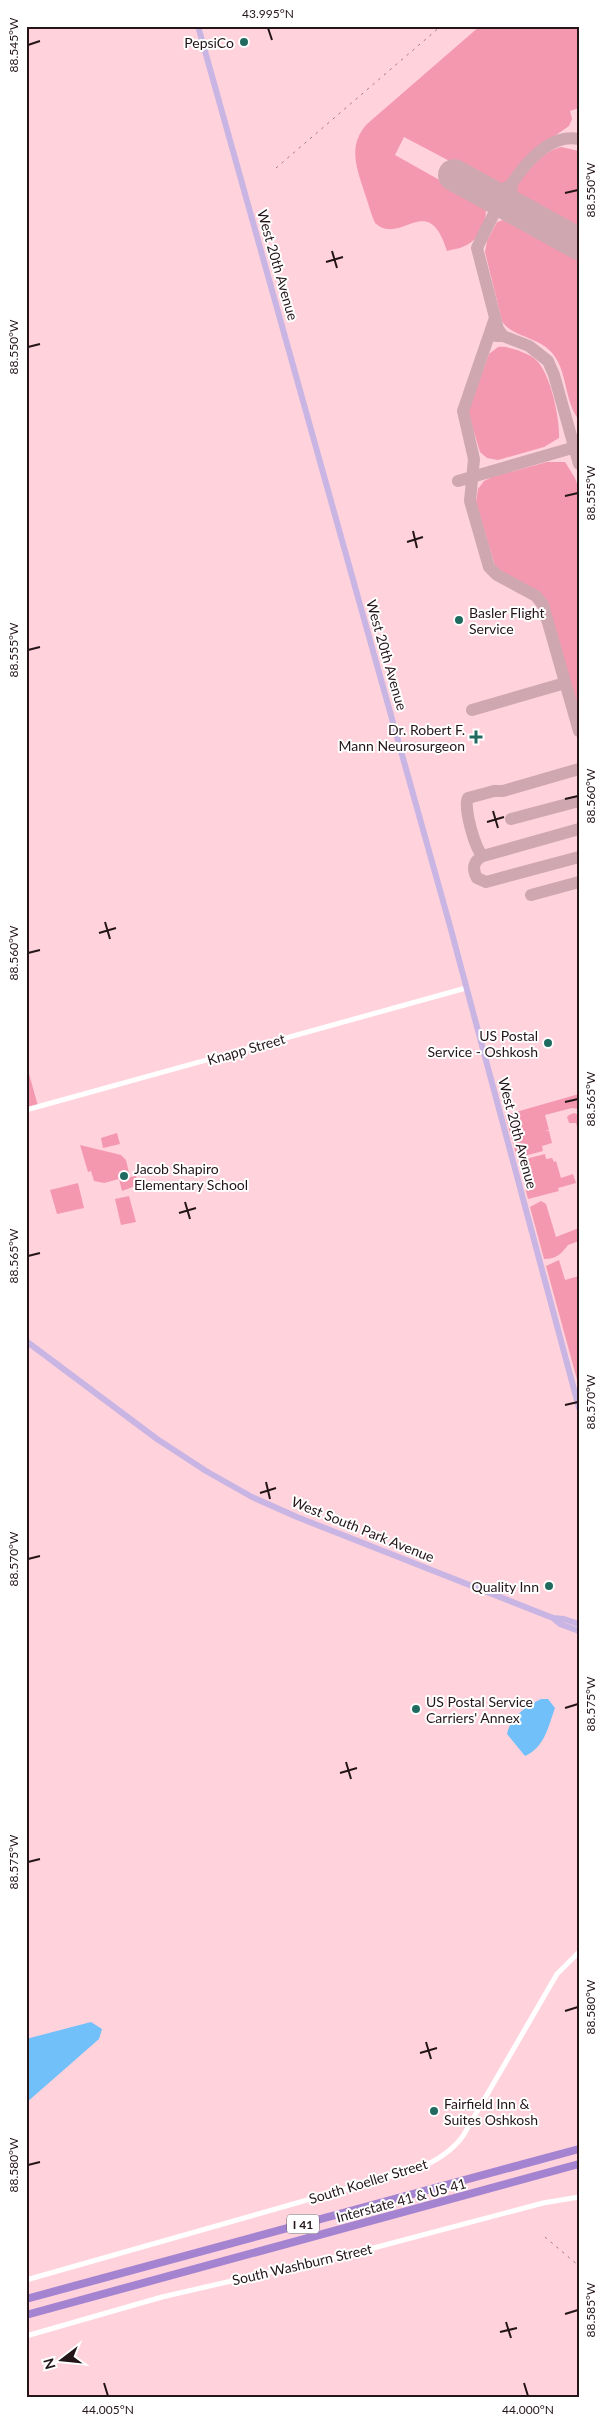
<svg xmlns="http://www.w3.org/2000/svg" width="605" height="2423" viewBox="0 0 605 2423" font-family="Lato,sans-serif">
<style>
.green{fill:#f498b0}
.water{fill:#72c0fa}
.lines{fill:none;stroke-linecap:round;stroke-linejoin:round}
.taxiway{stroke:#cea7b0;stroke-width:12}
.runway{stroke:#cea7b0;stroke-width:32}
.minor{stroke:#fff;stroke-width:5}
.major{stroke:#c8b5e3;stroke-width:6}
.highway{stroke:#a483d0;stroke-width:8}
.rail{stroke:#9c7c84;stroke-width:1;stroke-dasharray:2.5 5;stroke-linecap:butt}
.ticks{fill:none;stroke:#241519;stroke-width:2}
.poi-dot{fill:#216a60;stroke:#fff;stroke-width:2}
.labels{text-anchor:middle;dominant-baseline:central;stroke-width:4;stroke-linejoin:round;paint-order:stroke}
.shield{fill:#fff;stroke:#665b5e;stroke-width:1}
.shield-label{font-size:12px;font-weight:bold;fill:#241519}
.poi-label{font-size:14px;fill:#241519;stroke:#fff;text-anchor:end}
.street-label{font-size:14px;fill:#241519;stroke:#fff}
.neatline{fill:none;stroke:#241519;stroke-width:2}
.ticks-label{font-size:12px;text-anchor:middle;fill:#241519}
</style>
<rect width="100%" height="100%" fill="#ffd2dc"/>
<path class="green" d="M 480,26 L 579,26 L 579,108 L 570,111 L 572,119 L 569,126 L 533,151 L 507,182 L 497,186 L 404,137 L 395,155 L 484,205 C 490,216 480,237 470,243 C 463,248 455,249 447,251 C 428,189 401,247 375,223 C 371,214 369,206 366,197 C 358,171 346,147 367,124 Z
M 561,147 L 579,151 L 579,232 L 519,199 L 516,192 C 519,174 544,151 561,147 Z
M 509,218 L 579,257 L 579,420 C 564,401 568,373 553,354 C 540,337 511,337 502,321 L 485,252 L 487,241 L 497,222 Z
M 498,347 C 505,346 510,348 517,350 C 524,353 532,355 537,361 C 551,375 560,420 559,438 L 544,447 L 498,460 L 487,458 L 480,452 L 468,412 L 489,354 Z
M 547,462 L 565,462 L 575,478 L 579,489 L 579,719 L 547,604 L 540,594 L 496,569 L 476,502 L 478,489 L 484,481 L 492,477 Z
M 26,1063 L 38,1106 L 26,1110 Z
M 579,1094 L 579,1109 L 572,1108 L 545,1115 L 549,1130 L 545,1131 L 549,1131 L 552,1143 L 542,1146 L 543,1151 L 517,1158 L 505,1115 Z
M 574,1113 L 579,1115 L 579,1134 L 576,1123 L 569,1123 L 567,1117 L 569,1115 Z
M 117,1133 L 120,1144 L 103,1148 L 101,1138 Z
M 80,1145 L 121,1155 L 126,1160 L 130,1177 L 136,1176 L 138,1185 L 122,1191 L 119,1179 L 104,1183 L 94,1181 L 91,1171 L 88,1172 Z
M 545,1154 L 546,1159 L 552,1158 L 554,1162 L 556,1161 L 561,1178 L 573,1174 L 576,1183 L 558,1188 L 559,1191 L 528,1199 L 518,1161 Z
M 78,1183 L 84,1208 L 57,1214 L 50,1190 Z
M 129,1196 L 136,1222 L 121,1225 L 115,1199 Z
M 541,1201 L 546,1204 L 556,1237 L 579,1228 L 579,1241 L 568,1245 C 562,1253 557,1259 544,1259 L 530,1207 Z
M 559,1260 L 565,1280 L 579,1276 L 579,1387 L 546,1266 Z"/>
<path class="water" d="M 541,1699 L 548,1699 L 555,1708 C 548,1727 545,1747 525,1756 L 507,1734 C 510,1717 527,1706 541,1699 Z
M 91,2022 L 102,2029 L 99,2039 L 26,2103 L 26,2039 Z"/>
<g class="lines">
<path class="taxiway" d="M 512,186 C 509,200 516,206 526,215
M 483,192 L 496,193 L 511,185
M 495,318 L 463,411 L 474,459 L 470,501 L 489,567 L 497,575 L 536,596 L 543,605 L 579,731
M 496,336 L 503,336 L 529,346 L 548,361 L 554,375 L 579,464
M 503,336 L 498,329 L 477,248 C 493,214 532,129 579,139
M 458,481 L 579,446
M 472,710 L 565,683
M 511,819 L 579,801
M 579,829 L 483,856 C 473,861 472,869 477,878 L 486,882 L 579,857
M 483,856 C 475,850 463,806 468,798 L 494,791 L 503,791 L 579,769
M 531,895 L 579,882"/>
<path class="runway" d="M 454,175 L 579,244"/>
<path class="minor" d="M 26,1110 L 466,988
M 26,2280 L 416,2169 C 435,2162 451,2152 463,2136 L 557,1974 L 579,1952
M 26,2336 L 162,2297 L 366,2250 L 543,2203 L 579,2197"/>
<path class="major" d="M 198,26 L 450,926 L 579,1408
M 26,1341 L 157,1439 L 206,1471 L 252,1497 L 297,1517 L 553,1618 L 564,1619 L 579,1624
M 553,1618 L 560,1624 L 579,1631"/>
<path class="highway" d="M 26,2299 L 579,2149
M 26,2315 L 579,2164"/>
<path class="rail" d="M 276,168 L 441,26
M 545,2237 L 579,2266"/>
</g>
<path class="ticks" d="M 268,28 L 272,40M 28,45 L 40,41M 565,193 L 578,190M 332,251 L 337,268M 326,262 L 343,257M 28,347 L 40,344M 565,496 L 578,493M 413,531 L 417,548M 407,542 L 423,537M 28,650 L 40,647M 565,799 L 578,796M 493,811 L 498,828M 487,822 L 504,817M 105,922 L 110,939M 99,933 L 116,928M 28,953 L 40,950M 565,1102 L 578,1099M 185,1202 L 190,1219M 179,1213 L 196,1208M 28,1256 L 40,1253M 565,1405 L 578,1402M 266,1482 L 270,1499M 260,1493 L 276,1488M 28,1559 L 40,1556M 565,1708 L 578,1704M 346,1762 L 351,1779M 340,1773 L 357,1768M 28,1862 L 40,1859M 565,2011 L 578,2007M 426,2042 L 431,2059M 420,2053 L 437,2048M 28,2165 L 40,2162M 565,2314 L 578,2310M 506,2322 L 511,2338M 500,2332 L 517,2328M 104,2383 L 108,2396M 524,2383 L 528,2396"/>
<g class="poi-dot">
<circle cx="244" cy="42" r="5"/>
<circle cx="459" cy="620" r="5"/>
<path d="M473.5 729.5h5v5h5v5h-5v5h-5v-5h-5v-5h5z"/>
<circle cx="548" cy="1043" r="5"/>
<circle cx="124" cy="1176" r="5"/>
<circle cx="549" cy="1586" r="5"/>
<circle cx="416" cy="1709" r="5"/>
<circle cx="434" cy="2111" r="5"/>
</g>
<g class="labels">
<rect class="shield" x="287" y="2214.5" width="32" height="19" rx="4"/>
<g class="shield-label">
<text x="303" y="2224">I 41</text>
</g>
<g class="poi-label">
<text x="234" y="42">PepsiCo</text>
<text x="469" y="612" text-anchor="start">Basler Flight<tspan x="469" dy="16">Service</tspan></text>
<text x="465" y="729">Dr. Robert F.<tspan x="465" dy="16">Mann Neurosurgeon</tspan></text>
<text x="538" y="1035">US Postal<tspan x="538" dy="16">Service - Oshkosh</tspan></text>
<text x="134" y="1168" text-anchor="start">Jacob Shapiro<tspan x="134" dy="16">Elementary School</tspan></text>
<text x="539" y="1586">Quality Inn</text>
<text x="426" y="1701" text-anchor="start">US Postal Service<tspan x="426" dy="16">Carriers' Annex</tspan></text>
<text x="444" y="2103" text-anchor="start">Fairfield Inn &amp;<tspan x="444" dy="16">Suites Oshkosh</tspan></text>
</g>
<g class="street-label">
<text transform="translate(278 265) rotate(74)">West 20th Avenue</text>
<text transform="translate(387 655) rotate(74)">West 20th Avenue</text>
<text transform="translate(246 1049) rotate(-16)">Knapp Street</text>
<text transform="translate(518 1133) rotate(75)">West 20th Avenue</text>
<text transform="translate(363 1529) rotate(22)">West South Park Avenue</text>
<text transform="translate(368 2181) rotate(-17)">South Koeller Street</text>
<text transform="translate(401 2200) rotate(-15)">Interstate 41 &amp; US 41</text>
<text transform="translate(302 2264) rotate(-13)">South Washburn Street</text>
</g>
</g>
<rect width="605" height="2423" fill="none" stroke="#ffffff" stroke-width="55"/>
<g transform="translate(62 2360) rotate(254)" stroke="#ffffff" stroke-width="4" paint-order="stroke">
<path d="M0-4L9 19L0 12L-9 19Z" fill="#241519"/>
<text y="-8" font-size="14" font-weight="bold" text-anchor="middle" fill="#241519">N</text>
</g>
<rect x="28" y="28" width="550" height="2368" class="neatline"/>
<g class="ticks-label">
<text x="268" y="18">43.995°N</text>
<text transform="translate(14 45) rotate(-90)" y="4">88.545°W</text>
<text transform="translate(591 190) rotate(-90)" y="4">88.550°W</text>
<text transform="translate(14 347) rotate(-90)" y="4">88.550°W</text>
<text transform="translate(591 493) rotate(-90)" y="4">88.555°W</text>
<text transform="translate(14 650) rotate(-90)" y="4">88.555°W</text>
<text transform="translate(591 796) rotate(-90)" y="4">88.560°W</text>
<text transform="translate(14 953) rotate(-90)" y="4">88.560°W</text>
<text transform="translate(591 1099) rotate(-90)" y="4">88.565°W</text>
<text transform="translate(14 1256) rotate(-90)" y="4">88.565°W</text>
<text transform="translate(591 1402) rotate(-90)" y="4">88.570°W</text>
<text transform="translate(14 1559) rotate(-90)" y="4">88.570°W</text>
<text transform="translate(591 1704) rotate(-90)" y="4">88.575°W</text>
<text transform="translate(14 1862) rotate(-90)" y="4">88.575°W</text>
<text transform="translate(591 2007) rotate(-90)" y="4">88.580°W</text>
<text transform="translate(14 2165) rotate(-90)" y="4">88.580°W</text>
<text transform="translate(591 2310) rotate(-90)" y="4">88.585°W</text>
<text x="108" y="2414">44.005°N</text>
<text x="528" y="2414">44.000°N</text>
</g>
</svg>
